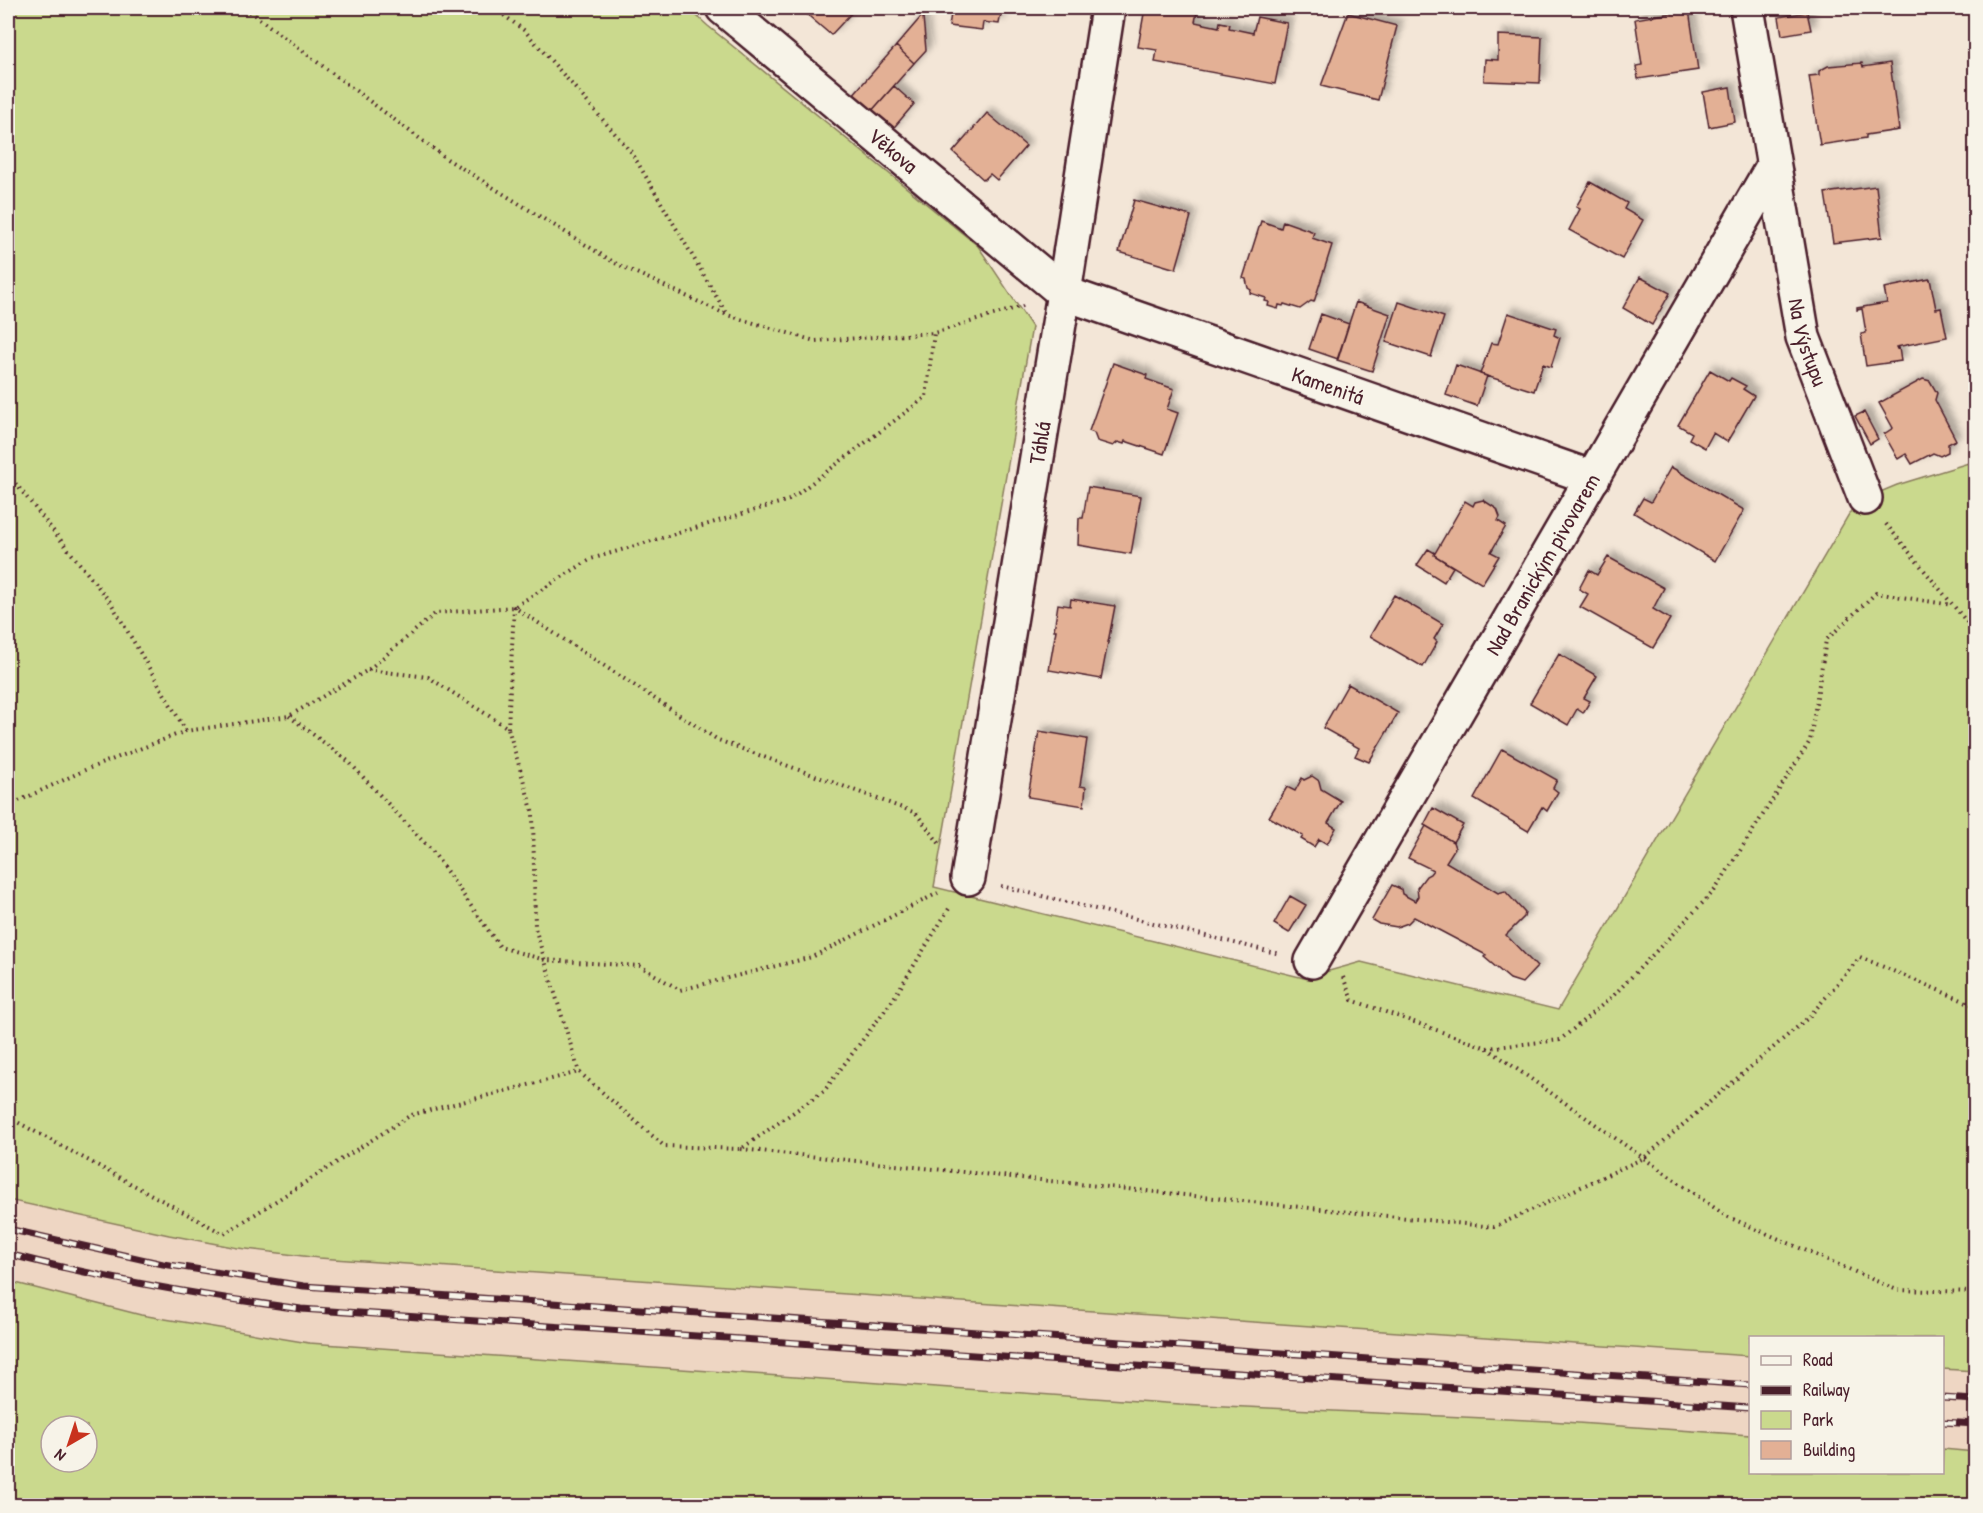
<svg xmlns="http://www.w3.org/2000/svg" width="1983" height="1513" viewBox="0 0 1983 1513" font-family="'Patrick Hand',sans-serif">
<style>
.built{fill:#eed6c3}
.green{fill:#cad98d;stroke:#8a7c5c;stroke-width:1.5;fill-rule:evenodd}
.building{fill:#e3b095;stroke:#4a1f2b;stroke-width:1.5;filter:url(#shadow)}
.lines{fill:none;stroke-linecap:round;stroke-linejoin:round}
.minor-casing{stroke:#4a1f2b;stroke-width:38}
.path{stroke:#4a1f2b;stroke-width:4;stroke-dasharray:1.5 4.5;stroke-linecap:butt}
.minor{stroke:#f7f3e8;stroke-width:33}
.rail-casing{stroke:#4a1f2b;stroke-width:7}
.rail{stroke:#f7f3e8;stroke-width:4.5;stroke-dasharray:14;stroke-linecap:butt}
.labels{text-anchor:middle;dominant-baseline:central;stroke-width:5;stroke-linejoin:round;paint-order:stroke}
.street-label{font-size:22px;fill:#4a1f2b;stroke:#f7f3e8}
</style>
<defs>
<filter id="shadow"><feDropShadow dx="5.5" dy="-5.5" stdDeviation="3" flood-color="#0004"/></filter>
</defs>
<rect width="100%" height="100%" fill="#f3e6d7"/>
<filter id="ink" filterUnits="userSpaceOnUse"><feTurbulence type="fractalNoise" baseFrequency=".0167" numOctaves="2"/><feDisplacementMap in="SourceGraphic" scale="12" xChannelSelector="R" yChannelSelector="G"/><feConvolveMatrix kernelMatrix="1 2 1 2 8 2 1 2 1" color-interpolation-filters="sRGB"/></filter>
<g filter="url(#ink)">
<path class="built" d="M 8,1200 L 169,1235 L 238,1248 L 319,1258 L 1750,1356 L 1750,1435 L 1549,1421 L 1180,1404 L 309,1343 L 141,1315 L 8,1281 Z
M 1942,1369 L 1975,1371 L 1975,1452 L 1943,1449 Z"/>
<path class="green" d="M 8,8 L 688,8 L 708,26 L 978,246 L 1032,327 L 934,887 L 1304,978 L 1361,962 L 1558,1010 L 1856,502 L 1897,485 L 1975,461 L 1975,1371 L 1943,1369 L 1942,1338 L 1750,1338 L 1750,1356 L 319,1258 L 238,1248 L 169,1235 L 8,1200 Z
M 8,1281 L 141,1315 L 309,1343 L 1180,1404 L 1549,1421 L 1750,1435 L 1750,1472 L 1942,1472 L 1943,1449 L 1975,1452 L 1975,1494 L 1966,1506 L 8,1505 ZM 51,1426 L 87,1426 L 87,1462 L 51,1462 Z"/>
<path class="building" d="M 795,8 L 856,8 L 831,35 L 803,11 L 801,13 Z
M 952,8 L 1011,8 L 1010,10 L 1002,8 L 999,24 L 983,22 L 982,30 L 949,26 Z
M 1145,8 L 1198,8 L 1195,22 L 1219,27 L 1220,22 L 1230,24 L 1229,28 L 1253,33 L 1257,17 L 1287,23 L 1275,84 L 1155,62 L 1157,50 L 1138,47 Z
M 1689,10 L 1698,70 L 1638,79 L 1636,66 L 1642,65 L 1635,19 Z
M 1807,12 L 1811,30 L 1782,35 L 1779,17 Z
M 1348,13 L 1397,26 L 1378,100 L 1321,86 Z
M 921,17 L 923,17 L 926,50 L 914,63 L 896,46 Z
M 1498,35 L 1542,37 L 1540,83 L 1484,81 L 1485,59 L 1498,60 Z
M 896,46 L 914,63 L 869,114 L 851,97 Z
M 1862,63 L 1863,67 L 1890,63 L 1899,130 L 1866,135 L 1866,138 L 1820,145 L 1809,76 L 1819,75 L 1819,71 L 1828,66 Z
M 894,86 L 914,104 L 890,132 L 869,114 Z
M 1730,87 L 1735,122 L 1709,127 L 1703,92 Z
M 987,113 L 1026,146 L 997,180 L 990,174 L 984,180 L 953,152 Z
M 1590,182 L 1627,203 L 1624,209 L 1643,220 L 1622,259 L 1569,230 L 1580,209 L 1576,207 Z
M 1876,186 L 1882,237 L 1833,243 L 1825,193 Z
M 1134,200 L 1191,216 L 1176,269 L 1119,252 Z
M 1261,221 L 1281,228 L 1283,221 L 1314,232 L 1312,238 L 1332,245 L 1314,302 L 1311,301 L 1300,309 L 1284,304 L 1283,306 L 1279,305 L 1278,309 L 1268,306 L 1269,302 L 1265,301 L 1266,298 L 1250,293 L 1251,290 L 1248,288 L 1246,279 L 1243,278 Z
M 1640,277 L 1670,293 L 1652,325 L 1623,308 Z
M 1930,279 L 1936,309 L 1941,308 L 1947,337 L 1896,347 L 1897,349 L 1899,348 L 1901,361 L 1866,366 L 1861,334 L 1866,333 L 1862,309 L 1857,310 L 1857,308 L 1887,303 L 1884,288 Z
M 1356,302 L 1390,314 L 1372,371 L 1337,360 Z
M 1399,302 L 1444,317 L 1431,357 L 1386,342 Z
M 1508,313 L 1556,329 L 1554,335 L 1560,338 L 1551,367 L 1543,364 L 1534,391 L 1480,374 L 1491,343 L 1498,344 Z
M 1321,314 L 1349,324 L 1338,359 L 1309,349 Z
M 1113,363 L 1147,375 L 1146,379 L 1174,389 L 1167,409 L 1178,413 L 1164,454 L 1125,441 L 1124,444 L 1118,442 L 1113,446 L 1097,441 L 1094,433 L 1089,431 Z
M 1456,365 L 1487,376 L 1477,406 L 1446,395 Z
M 1710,370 L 1729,381 L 1731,378 L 1746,386 L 1743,389 L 1754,396 L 1727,442 L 1713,433 L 1705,448 L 1689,439 L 1692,433 L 1678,425 Z
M 1923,379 L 1930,381 L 1937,393 L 1935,400 L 1956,440 L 1948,444 L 1948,452 L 1940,456 L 1933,453 L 1912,464 L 1906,454 L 1898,459 L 1884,434 L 1893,428 L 1879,403 Z
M 1864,412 L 1878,439 L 1870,444 L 1855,416 Z
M 1671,467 L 1744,510 L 1715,561 L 1634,513 L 1643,498 L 1651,502 Z
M 1088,487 L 1141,496 L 1131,554 L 1078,545 L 1079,518 L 1083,518 Z
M 1483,500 L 1497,509 L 1500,517 L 1498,521 L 1506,526 L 1491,552 L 1499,556 L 1482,584 L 1434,555 L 1465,501 L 1473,506 L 1475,502 Z
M 1428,549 L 1435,553 L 1434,555 L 1453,567 L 1444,582 L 1417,565 Z
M 1608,557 L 1664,588 L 1653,609 L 1670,619 L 1653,648 L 1580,607 L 1588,594 L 1579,589 L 1589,570 L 1597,575 Z
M 1394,595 L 1443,624 L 1434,639 L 1437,642 L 1423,667 L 1370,636 Z
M 1071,599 L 1115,606 L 1101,679 L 1049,670 L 1056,630 L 1054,630 L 1058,604 L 1070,606 Z
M 1559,654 L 1597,676 L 1584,698 L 1590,701 L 1583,713 L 1577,709 L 1568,725 L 1530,703 Z
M 1348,684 L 1398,713 L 1369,762 L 1355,756 L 1359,748 L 1323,728 Z
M 1039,731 L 1087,739 L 1080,786 L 1086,787 L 1084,806 L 1028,797 Z
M 1502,749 L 1557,780 L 1553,788 L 1558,792 L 1547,811 L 1542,807 L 1528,831 L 1474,799 Z
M 1312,776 L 1319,781 L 1321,789 L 1341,801 L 1328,823 L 1336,828 L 1327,844 L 1319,839 L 1314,847 L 1301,839 L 1303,836 L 1269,817 L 1287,787 L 1295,791 L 1302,778 L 1304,780 Z
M 1433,808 L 1463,825 L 1453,842 L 1424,825 Z
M 1426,826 L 1453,842 L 1455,848 L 1446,862 L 1498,893 L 1505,891 L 1525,913 L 1524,917 L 1506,935 L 1537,967 L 1522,983 L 1510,979 L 1484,957 L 1486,955 L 1414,917 L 1408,923 L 1397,927 L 1379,924 L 1372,920 L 1392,885 L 1401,889 L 1402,894 L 1415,901 L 1418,896 L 1417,888 L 1426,876 L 1430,874 L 1433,870 L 1408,858 Z
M 1290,896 L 1306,905 L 1289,933 L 1274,924 Z"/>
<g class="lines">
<g class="minor-casing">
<g id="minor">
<path id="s1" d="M 723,8 L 1064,293 L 1593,478"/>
<path id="s2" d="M 1747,8 L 1803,337 L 1865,498"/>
<path id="s3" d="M 968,878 L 1064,293 L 1108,8"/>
<path id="s4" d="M 1312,961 L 1772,168"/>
</g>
</g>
<path class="path" d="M 245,8 L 447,159 L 615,263 L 727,315 L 815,341 L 934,333 L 1026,305
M 494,8 L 525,31 L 632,153 L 726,313
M 8,11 L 11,8
M 8,474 L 111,603 L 186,731 L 289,716 L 368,670 L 436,613 L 514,607 L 591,559 L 789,500 L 926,397 L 934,333
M 1886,524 L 1976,633
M 368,670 L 428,677 L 508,728 L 533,813 L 535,928 L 579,1072 L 664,1146 L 741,1149 L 824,1091 L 892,1001 L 950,907
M 289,716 L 348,761 L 433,852 L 500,947 L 545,960 L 640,966 L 680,990 L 812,957 L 938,893
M 508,728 L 514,607 L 718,740 L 916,813 L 939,843
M 8,806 L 85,770 L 186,731
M 1001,886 L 1280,954
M 1343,977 L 1352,1000 L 1487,1048 L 1726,1216 L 1897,1290 L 1976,1292
M 1487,1048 L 1560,1040 L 1613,996 L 1715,890 L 1810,741 L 1826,640 L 1876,593 L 1952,605
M 8,1117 L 224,1234 L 411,1115 L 579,1072
M 741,1149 L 1494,1227 L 1644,1158 L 1809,1017 L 1860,957 L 1976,1006"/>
<use href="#minor" class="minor"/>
<g class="rail-casing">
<path id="rail" d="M 8,1229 L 163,1264 L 304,1286 L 1750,1385
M 8,1254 C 104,1279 203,1296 301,1309 L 1750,1408
M 1942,1398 L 1976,1400
M 1942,1422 L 1976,1424"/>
</g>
<use href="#rail" class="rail"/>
</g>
</g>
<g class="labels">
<g class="street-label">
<text stroke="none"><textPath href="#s1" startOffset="222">Věkova</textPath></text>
<text stroke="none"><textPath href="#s2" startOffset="340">Na Výstupu</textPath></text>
<text stroke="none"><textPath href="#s1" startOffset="724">Kamenitá</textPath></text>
<text stroke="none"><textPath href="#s3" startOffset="441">Táhlá</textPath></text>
<text stroke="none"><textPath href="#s4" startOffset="459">Nad Branickým pivovarem</textPath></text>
</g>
</g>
<rect width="1983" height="1513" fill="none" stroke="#f7f3e8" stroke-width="30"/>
<rect x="15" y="15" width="1953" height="1483" fill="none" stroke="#4a1f2b" stroke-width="2" filter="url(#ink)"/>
<rect x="1749" y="1336" width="195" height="138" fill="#f7f3e8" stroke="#b29e9c" stroke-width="1.5"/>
<rect x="1761" y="1356" width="30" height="9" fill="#f7f3e8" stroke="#b29e9c" stroke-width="1.5"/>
<text x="1803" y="1366" font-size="18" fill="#4a1f2b">Road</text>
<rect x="1761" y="1386" width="30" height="9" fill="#4a1f2b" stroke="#b29e9c" stroke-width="1.5"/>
<text x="1803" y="1396" font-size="18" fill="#4a1f2b">Railway</text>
<rect x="1761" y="1411" width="30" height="18" fill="#cad98d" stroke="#b29e9c" stroke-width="1.5"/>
<text x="1803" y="1426" font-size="18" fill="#4a1f2b">Park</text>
<rect x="1761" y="1441" width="30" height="18" fill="#e3b095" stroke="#b29e9c" stroke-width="1.5"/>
<text x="1803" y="1456" font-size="18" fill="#4a1f2b">Building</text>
<g transform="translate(69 1444) rotate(219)"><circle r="28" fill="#f7f3e8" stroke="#b29e9c" stroke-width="1.5"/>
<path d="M0-4.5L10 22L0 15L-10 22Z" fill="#c8321e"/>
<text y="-9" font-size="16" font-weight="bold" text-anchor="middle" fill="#4a1f2b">N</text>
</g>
</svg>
